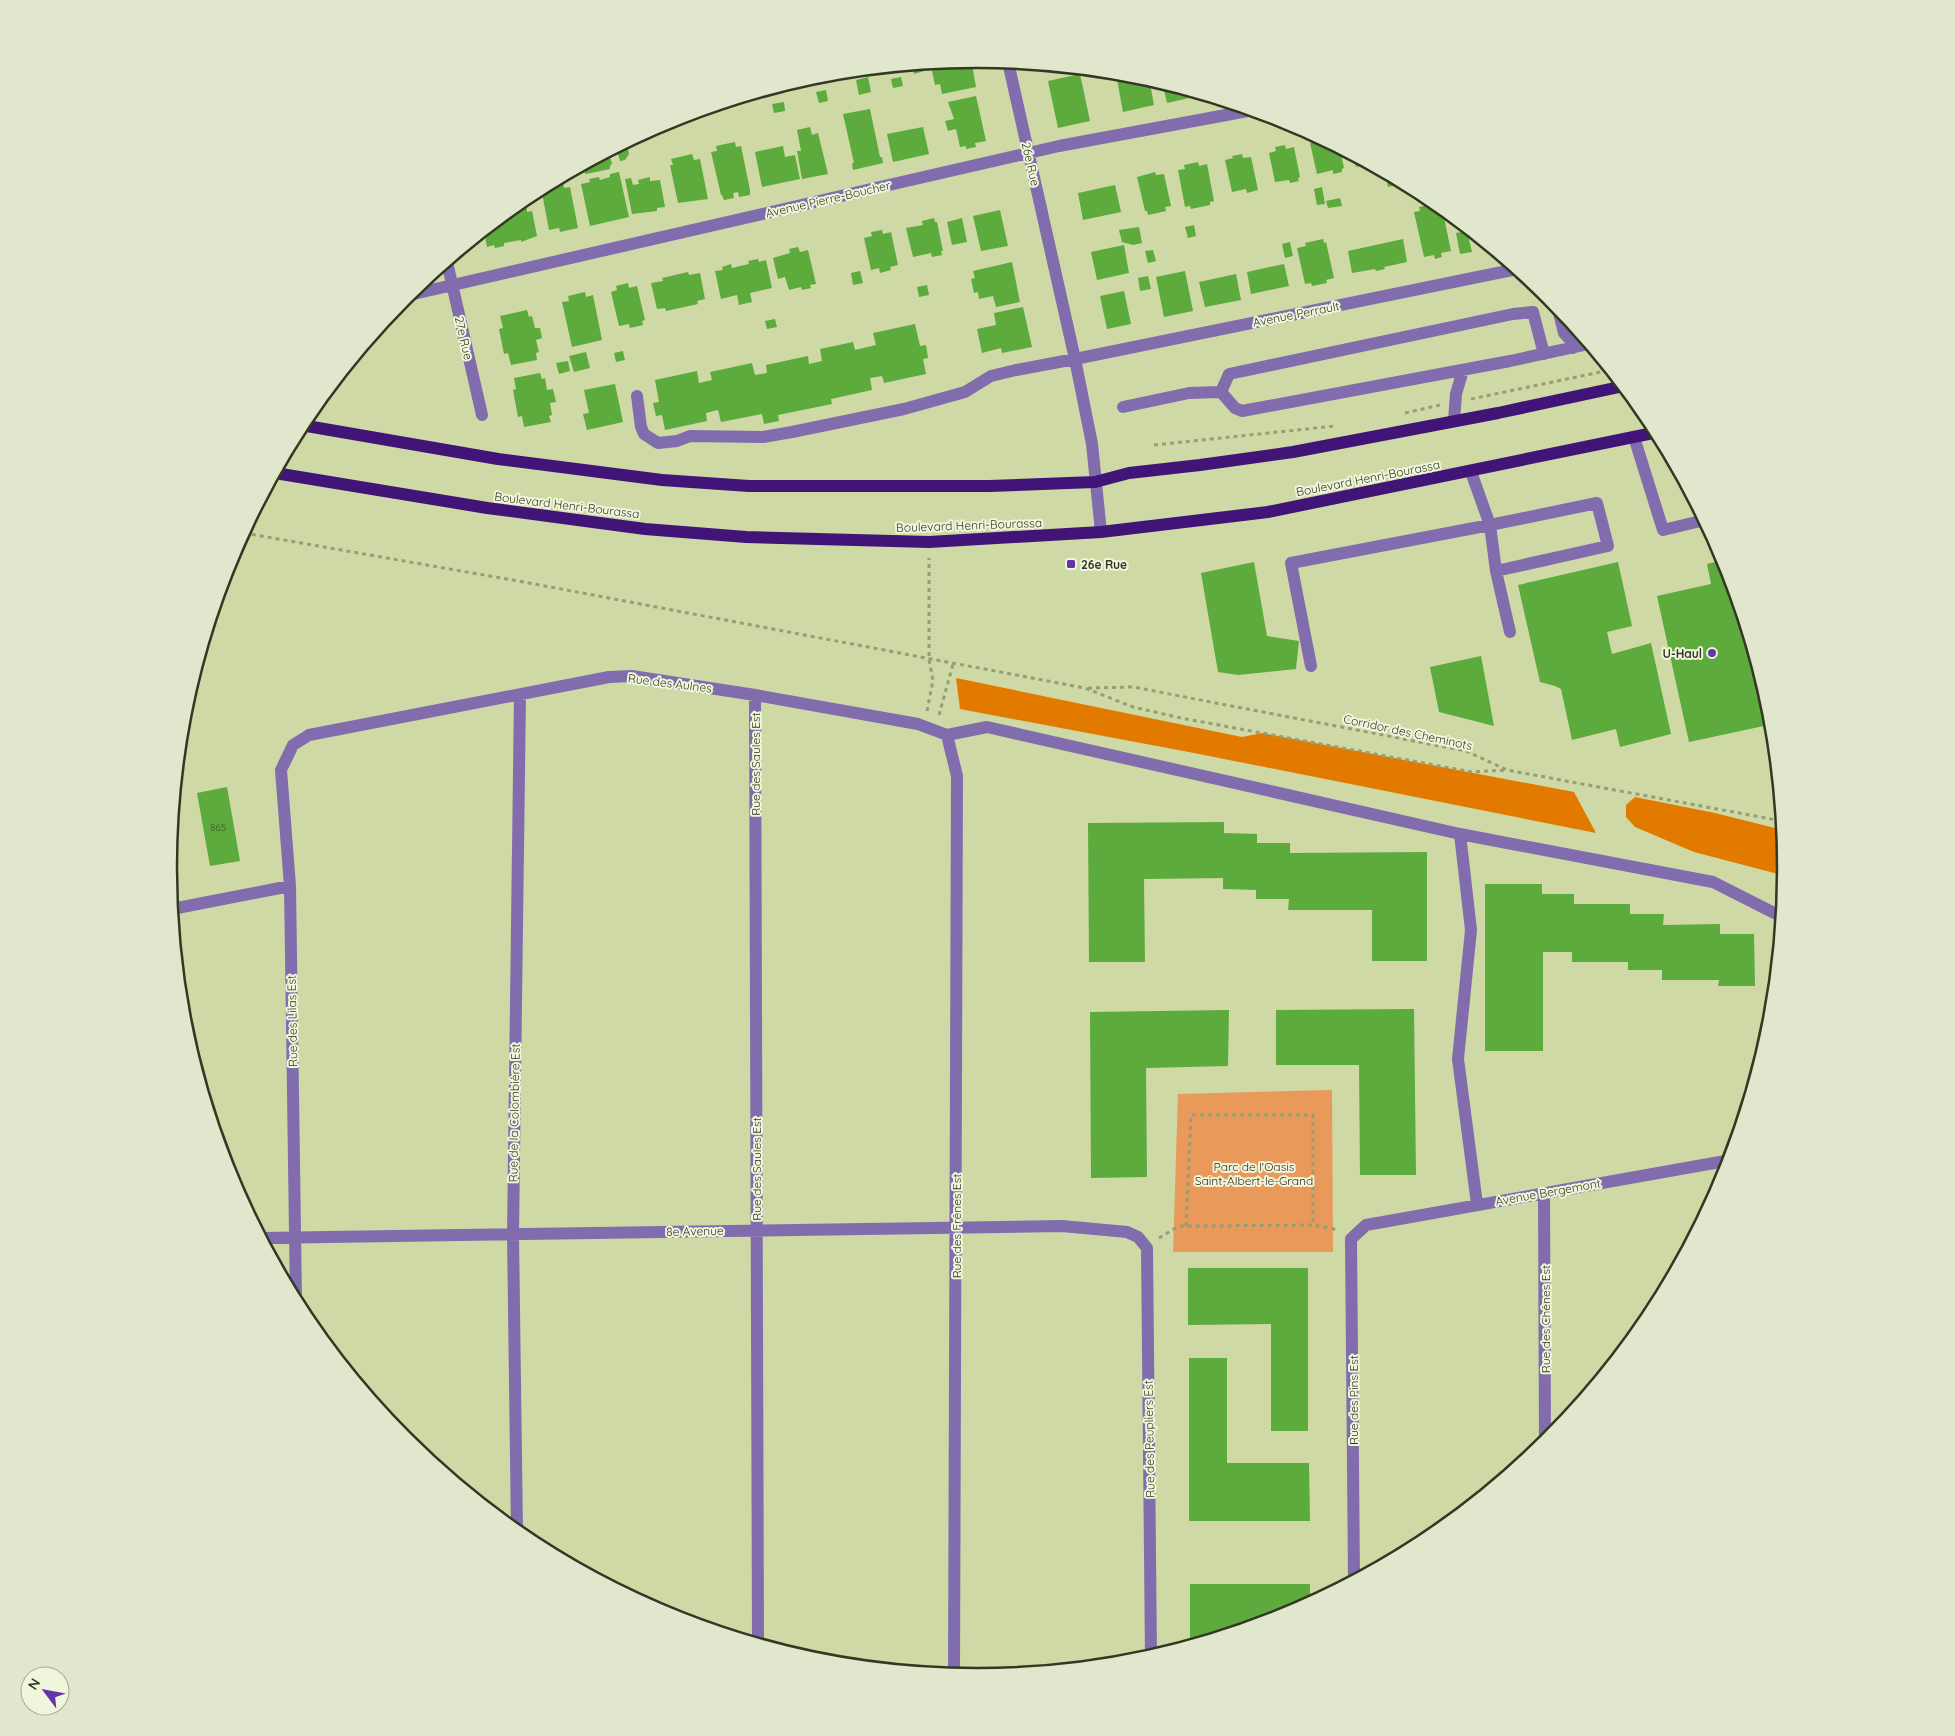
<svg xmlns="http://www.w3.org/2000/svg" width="1955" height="1736" viewBox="0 0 1955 1736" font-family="Quicksand,sans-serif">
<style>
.green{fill:#e9995a}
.forest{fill:#e27a00}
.building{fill:#5daa3d}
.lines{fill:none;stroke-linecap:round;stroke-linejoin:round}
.path{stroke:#959e75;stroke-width:3;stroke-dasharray:4 4;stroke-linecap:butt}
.minor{stroke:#816dae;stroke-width:12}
.major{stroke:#411577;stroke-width:12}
.poi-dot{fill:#6534ab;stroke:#f0f6dc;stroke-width:2}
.labels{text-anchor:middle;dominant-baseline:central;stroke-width:4;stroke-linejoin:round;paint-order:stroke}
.number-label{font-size:10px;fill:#3e542a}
.street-label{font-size:12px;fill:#333823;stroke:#f0f6dc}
.poi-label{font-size:12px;font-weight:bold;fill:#333823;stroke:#f0f6dc;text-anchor:start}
.park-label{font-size:12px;fill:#3d291a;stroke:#f0f6dc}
.rim{fill:none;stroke:#333823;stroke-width:2.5}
</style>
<rect width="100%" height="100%" fill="#ced9a5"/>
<path class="green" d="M 1332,1090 L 1333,1252 L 1173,1252 L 1178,1094 Z"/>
<path class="forest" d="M 956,678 L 1242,737 L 1262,733 L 1574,792 L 1596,833 L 1194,753 L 960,709 Z
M 1635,797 L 1715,813 L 1783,830 L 1786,876 L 1694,852 L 1635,827 L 1626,817 L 1626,805 Z"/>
<path class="building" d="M 971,59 L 976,87 L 942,94 L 940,84 L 935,85 L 932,71 L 937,70 L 936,65 Z
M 923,64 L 924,71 L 914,74 L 912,65 Z
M 1050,66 L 1070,68 L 1052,72 Z
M 856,71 L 829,77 L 828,73 L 843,72 Z
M 1119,73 L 1136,74 L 1149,78 L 1154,105 L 1123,112 L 1116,74 Z
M 1080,74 L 1090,121 L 1058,128 L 1048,81 Z
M 815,76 L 816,83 L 793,88 L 792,83 Z
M 868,77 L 871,92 L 859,95 L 856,80 Z
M 901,77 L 903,86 L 893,88 L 891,79 Z
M 1162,82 L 1197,93 L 1198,96 L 1167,103 Z
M 826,90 L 828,101 L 819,103 L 816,92 Z
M 976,96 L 986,141 L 975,143 L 976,147 L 966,149 L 966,146 L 960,147 L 956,129 L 948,131 L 945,121 L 954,119 L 948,102 Z
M 784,102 L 785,111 L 774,113 L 772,104 Z
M 870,109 L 880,157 L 882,157 L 883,163 L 853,170 L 852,163 L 854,163 L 843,114 Z
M 810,127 L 812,135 L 818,133 L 828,174 L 802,179 L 797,151 L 801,151 L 797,130 Z
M 923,127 L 929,154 L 893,162 L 887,134 Z
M 1317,137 L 1340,149 L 1344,168 L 1342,169 L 1342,172 L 1333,174 L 1333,170 L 1317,174 L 1310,143 L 1318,141 Z
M 735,142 L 736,147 L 741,146 L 750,190 L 750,195 L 739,197 L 738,192 L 733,193 L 734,198 L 724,200 L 722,195 L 721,195 L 711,152 L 717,151 L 716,146 Z
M 1285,145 L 1286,149 L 1294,147 L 1300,177 L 1298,178 L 1299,181 L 1290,183 L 1289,180 L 1275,182 L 1269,153 L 1276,151 L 1275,147 Z
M 783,146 L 785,157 L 795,155 L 800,179 L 762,187 L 755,152 Z
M 628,148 L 629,154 L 625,160 L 620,161 L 617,151 Z
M 692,154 L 694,160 L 700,159 L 708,199 L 678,203 L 670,165 L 673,165 L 671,159 Z
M 1242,154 L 1243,158 L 1251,157 L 1258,190 L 1247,193 L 1246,189 L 1232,192 L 1225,160 L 1233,158 L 1232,156 Z
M 606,155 L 607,158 L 611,159 L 612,164 L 610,166 L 610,169 L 586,174 L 584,172 L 582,173 L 581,167 Z
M 1353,156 L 1366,162 L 1374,167 L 1366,169 L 1365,165 L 1356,167 Z
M 1198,162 L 1199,166 L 1207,164 L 1214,201 L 1210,202 L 1210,205 L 1191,209 L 1190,206 L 1185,207 L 1178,170 L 1185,169 L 1184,165 Z
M 619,172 L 629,217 L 590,226 L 581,184 L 590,182 L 589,179 L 599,177 L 600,180 L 610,177 L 610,174 Z
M 1155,172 L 1156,175 L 1164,174 L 1171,206 L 1165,207 L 1166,211 L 1148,215 L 1147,211 L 1145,211 L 1137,177 Z
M 1385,173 L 1397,179 L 1398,185 L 1388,187 Z
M 650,177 L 650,181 L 660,180 L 665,207 L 657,208 L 657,211 L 632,214 L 625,179 L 631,178 L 633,185 L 639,184 L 638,180 Z
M 563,183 L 564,188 L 570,187 L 578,228 L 560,232 L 559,228 L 549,230 L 542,193 L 544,187 Z
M 1115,185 L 1121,212 L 1083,220 L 1078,193 Z
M 1322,187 L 1325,204 L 1317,205 L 1314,189 Z
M 1340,198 L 1342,206 L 1328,208 L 1326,201 Z
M 1431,201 L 1431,205 L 1436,204 L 1437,207 L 1442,208 L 1451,251 L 1441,253 L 1442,257 L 1435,259 L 1434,255 L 1424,257 L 1414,212 L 1420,211 L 1419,207 L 1424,206 L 1423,202 Z
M 527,208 L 527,212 L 532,211 L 537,236 L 521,242 L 521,240 L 504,243 L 504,246 L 495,248 L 494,245 L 487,247 L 484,231 L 509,211 L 510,216 L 519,213 L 519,210 Z
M 1000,210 L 1008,246 L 981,251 L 973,216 Z
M 934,218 L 935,222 L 937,222 L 943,251 L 941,251 L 942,255 L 932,257 L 931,253 L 913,257 L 906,228 L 923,225 L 922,221 Z
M 962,218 L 967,242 L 952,245 L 947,222 Z
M 1194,225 L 1196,236 L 1188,238 L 1185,227 Z
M 1139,227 L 1142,243 L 1133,245 L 1122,242 L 1119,230 Z
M 882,230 L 883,234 L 891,232 L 898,265 L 890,267 L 891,270 L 880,273 L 879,268 L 871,270 L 864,238 L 872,236 L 871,232 Z
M 1467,231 L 1472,252 L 1460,254 L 1456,233 Z
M 1323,239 L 1324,243 L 1326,242 L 1334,278 L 1326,280 L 1327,283 L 1312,286 L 1311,283 L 1305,284 L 1297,248 L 1306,246 L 1305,243 Z
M 1403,239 L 1407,262 L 1384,267 L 1385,269 L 1376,271 L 1375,269 L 1352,273 L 1348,251 Z
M 1290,242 L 1293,256 L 1285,258 L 1282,244 Z
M 1124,245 L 1129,273 L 1097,280 L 1091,252 Z
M 798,247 L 800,252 L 808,250 L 816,284 L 810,285 L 811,288 L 802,290 L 801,287 L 789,290 L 785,277 L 778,279 L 773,258 L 790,253 L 789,249 Z
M 1153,250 L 1156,261 L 1148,263 L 1145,251 Z
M 758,259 L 759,262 L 766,260 L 772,288 L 750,293 L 752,302 L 739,305 L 737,295 L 721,299 L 715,271 L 723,270 L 722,267 L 731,264 L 732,268 L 749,264 L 748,261 Z
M 1012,262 L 1020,302 L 996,307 L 993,296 L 979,299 L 978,292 L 974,293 L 971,279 L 975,278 L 973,271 Z
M 1284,264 L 1289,286 L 1251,294 L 1247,272 Z
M 860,271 L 863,283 L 853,285 L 851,273 Z
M 1185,271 L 1193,311 L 1164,317 L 1156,277 Z
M 688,272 L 689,275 L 700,273 L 705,299 L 697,301 L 698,304 L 666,311 L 665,308 L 657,309 L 651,283 L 663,281 L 662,278 Z
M 1236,274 L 1241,300 L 1205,307 L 1199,282 Z
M 1148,276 L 1151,289 L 1140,291 L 1138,278 Z
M 628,283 L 629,288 L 637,286 L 645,320 L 642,321 L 643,325 L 630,328 L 629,324 L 619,326 L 611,292 L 617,290 L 616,286 Z
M 927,285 L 929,295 L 919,297 L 917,287 Z
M 1124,291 L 1131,324 L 1107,329 L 1100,296 Z
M 585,292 L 586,297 L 593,295 L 602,340 L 572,347 L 562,302 L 569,301 L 568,296 Z
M 1023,307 L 1032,347 L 1002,353 L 1001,348 L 982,353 L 977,329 L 996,325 L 994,313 Z
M 527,310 L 529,317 L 532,316 L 535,328 L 540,328 L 542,338 L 536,340 L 539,352 L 536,353 L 537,360 L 511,365 L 508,353 L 504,354 L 499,329 L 503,328 L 500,316 Z
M 775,319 L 777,327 L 767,329 L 765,321 Z
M 915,324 L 920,346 L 926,345 L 928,358 L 923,359 L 926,374 L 884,383 L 882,376 L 870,378 L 872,390 L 831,399 L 832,404 L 778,415 L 779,421 L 764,424 L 762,414 L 721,422 L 718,410 L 706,413 L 707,421 L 665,430 L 662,415 L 656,416 L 653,403 L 659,402 L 655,380 L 697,371 L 699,383 L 712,380 L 710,372 L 752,363 L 755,375 L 767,373 L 766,365 L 808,356 L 809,364 L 822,361 L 820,349 L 853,342 L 855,350 L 876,345 L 873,333 Z
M 623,351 L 625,360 L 616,362 L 614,353 Z
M 586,352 L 590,368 L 574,372 L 569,356 Z
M 568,361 L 570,371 L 559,374 L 556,363 Z
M 540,373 L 542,379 L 545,378 L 547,390 L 553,389 L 556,402 L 550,403 L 552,415 L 549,416 L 551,422 L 524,427 L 522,416 L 518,417 L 513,390 L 516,389 L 514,378 Z
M 615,384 L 623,422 L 587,430 L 583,414 L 589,413 L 584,390 Z
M 1726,559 L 1771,710 L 1773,724 L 1689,742 L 1657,596 L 1711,584 L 1707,564 Z
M 1254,562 L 1267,636 L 1299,641 L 1296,669 L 1238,675 L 1218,672 L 1201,573 Z
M 1618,562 L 1632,626 L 1607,632 L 1612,654 L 1651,643 L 1671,734 L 1620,747 L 1616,729 L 1572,740 L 1561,689 L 1555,686 L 1540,682 L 1518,585 Z
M 1481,656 L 1494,726 L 1439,712 L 1430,667 Z
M 227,787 L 240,861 L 210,866 L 197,793 Z
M 1224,822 L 1224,833 L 1257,834 L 1257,843 L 1290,843 L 1290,853 L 1427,852 L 1427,961 L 1372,961 L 1372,910 L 1288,910 L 1289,899 L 1256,899 L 1256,890 L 1223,889 L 1223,878 L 1144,879 L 1145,962 L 1089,962 L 1088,823 Z
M 1485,884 L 1542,884 L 1542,894 L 1574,894 L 1574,904 L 1630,904 L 1630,914 L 1664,914 L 1663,925 L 1720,924 L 1720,934 L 1754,934 L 1755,986 L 1718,986 L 1719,980 L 1662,980 L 1662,970 L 1628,970 L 1628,962 L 1572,962 L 1572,952 L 1543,952 L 1543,1051 L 1485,1051 Z
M 1414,1009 L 1416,1175 L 1360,1175 L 1359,1065 L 1276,1065 L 1276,1010 Z
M 1229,1010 L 1228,1066 L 1146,1068 L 1147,1177 L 1091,1178 L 1090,1012 Z
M 1188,1268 L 1308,1268 L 1308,1431 L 1271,1431 L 1271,1324 L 1188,1325 Z
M 1189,1358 L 1227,1358 L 1227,1463 L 1309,1463 L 1310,1521 L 1189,1521 Z
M 1190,1584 L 1310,1584 L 1310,1604 L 1287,1616 L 1190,1645 Z"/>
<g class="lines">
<path class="path" d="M 1471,399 L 1610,370
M 1405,413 L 1440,405
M 1154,445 L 1335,426
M 244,533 L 524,582 L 1085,688 L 1133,707 L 1181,718 L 1472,772 L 1507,770
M 1088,688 L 1133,687 L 1466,751 L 1507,770 L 1782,821
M 927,711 L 933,680 L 929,660 L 929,558
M 939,715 L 953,664
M 1186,1226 L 1191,1115 L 1313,1115 L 1313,1225
M 1159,1238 L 1179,1226 L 1186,1226 L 1313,1225 L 1339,1230"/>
<path class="minor" d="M 1008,62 L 1075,359 L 1092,444 L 1101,532
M 447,262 L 482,415
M 405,296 L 1059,146 L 1253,110
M 1557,305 L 1564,333 L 1572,342 L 1573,348
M 1572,342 L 1578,334 L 1577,329
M 1221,392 L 1229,374 L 1513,314 L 1533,312 L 1544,354
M 637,396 L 641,427 L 644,434 L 658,443 L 677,441 L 690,436 L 763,437 L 792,432 L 904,409 L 965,392 L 991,376 L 1016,370 L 1075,359 L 1517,269
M 1123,407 L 1189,393 L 1221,392 L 1235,408 L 1242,411 L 1510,361 L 1589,344
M 1454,421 L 1456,394 L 1463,370
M 1634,437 L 1663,530 L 1705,520
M 1496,571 L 1608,546 L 1597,503 L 1490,525 L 1496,571 L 1510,632
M 1311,666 L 1291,563 L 1490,525 L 1471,472
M 755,695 L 758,1643
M 947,735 L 987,727 L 1460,834 L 1713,882 L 1782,917
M 1460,834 L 1471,930 L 1458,1059 L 1477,1204
M 172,909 L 290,886
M 1544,1193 L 1545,1444
M 262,1238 L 1062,1226 L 1127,1232 L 1138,1237 L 1147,1248 L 1151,1657
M 296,1301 L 290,886 L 281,770 L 293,745 L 309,735 L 609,677 L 632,676 L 755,695 L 918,724 L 947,735 L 957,776 L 954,1675
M 517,1532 L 513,1234 L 520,695
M 1354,1580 L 1351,1239 L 1366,1225 L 1731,1160"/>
<path class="major" d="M 301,425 L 498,459 L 662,480 L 749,486 L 989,486 L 1095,482 L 1129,473 L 1200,465 L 1293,452 L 1498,413 L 1624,386
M 275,473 L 487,508 L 645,529 L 746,537 L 929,542 L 1101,532 L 1268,512 L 1658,432"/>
</g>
<g class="poi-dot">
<rect x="1066" y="559" width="10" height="10" rx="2.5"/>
<circle cx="1712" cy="653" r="5"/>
</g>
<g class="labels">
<g class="number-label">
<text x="218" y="827">865</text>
</g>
<g class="street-label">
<text transform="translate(1031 164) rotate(77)">26e Rue</text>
<text transform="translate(828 199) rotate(-13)">Avenue Pierre-Boucher</text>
<text transform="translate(1296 314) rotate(-11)">Avenue Perrault</text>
<text transform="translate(464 338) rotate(77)">27e Rue</text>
<text transform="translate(1368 478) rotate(-11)">Boulevard Henri-Bourassa</text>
<text transform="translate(567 505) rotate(7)">Boulevard Henri-Bourassa</text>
<text transform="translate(969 525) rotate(-2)">Boulevard Henri-Bourassa</text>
<text transform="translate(670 683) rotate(7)">Rue des Aulnes</text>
<text transform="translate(1408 732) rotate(12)">Corridor des Cheminots</text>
<text transform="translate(755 764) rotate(-90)">Rue des Saules Est</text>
<text transform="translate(292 1021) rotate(-91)">Rue des Lilas Est</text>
<text transform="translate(514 1113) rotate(-89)">Rue de la Colombière Est</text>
<text transform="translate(756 1169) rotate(-90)">Rue des Saules Est</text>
<text transform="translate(1548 1192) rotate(-10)">Avenue Bergemont</text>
<text transform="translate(956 1226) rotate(-90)">Rue des Frênes Est</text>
<text transform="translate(695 1231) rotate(-1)">8e Avenue</text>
<text transform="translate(1545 1319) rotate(-90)">Rue des Chênes Est</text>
<text transform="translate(1353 1400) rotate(-90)">Rue des Pins Est</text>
<text transform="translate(1149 1439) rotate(-91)">Rue des Peupliers Est</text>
</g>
<g class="poi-label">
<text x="1081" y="564">26e Rue</text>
<text x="1702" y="653" text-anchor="end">U-Haul</text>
</g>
<g class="park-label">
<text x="1254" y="1166">Parc de l'Oasis<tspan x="1254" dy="14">Saint-Albert-le-Grand</tspan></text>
</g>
</g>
<path d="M0 0H1955V1736H0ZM177 868a800 800 0 1 1 1600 0a800 800 0 1 1-1600 0Z" fill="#e1e7cd" fill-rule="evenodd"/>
<path class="rim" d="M177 868a800 800 0 1 1 1600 0a800 800 0 1 1-1600 0Z"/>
<g transform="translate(45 1691) rotate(302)"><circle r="24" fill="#f0f6dc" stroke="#a4aa92"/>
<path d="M0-4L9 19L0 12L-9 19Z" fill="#6534ab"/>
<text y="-8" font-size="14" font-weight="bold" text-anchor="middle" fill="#333823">N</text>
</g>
</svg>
